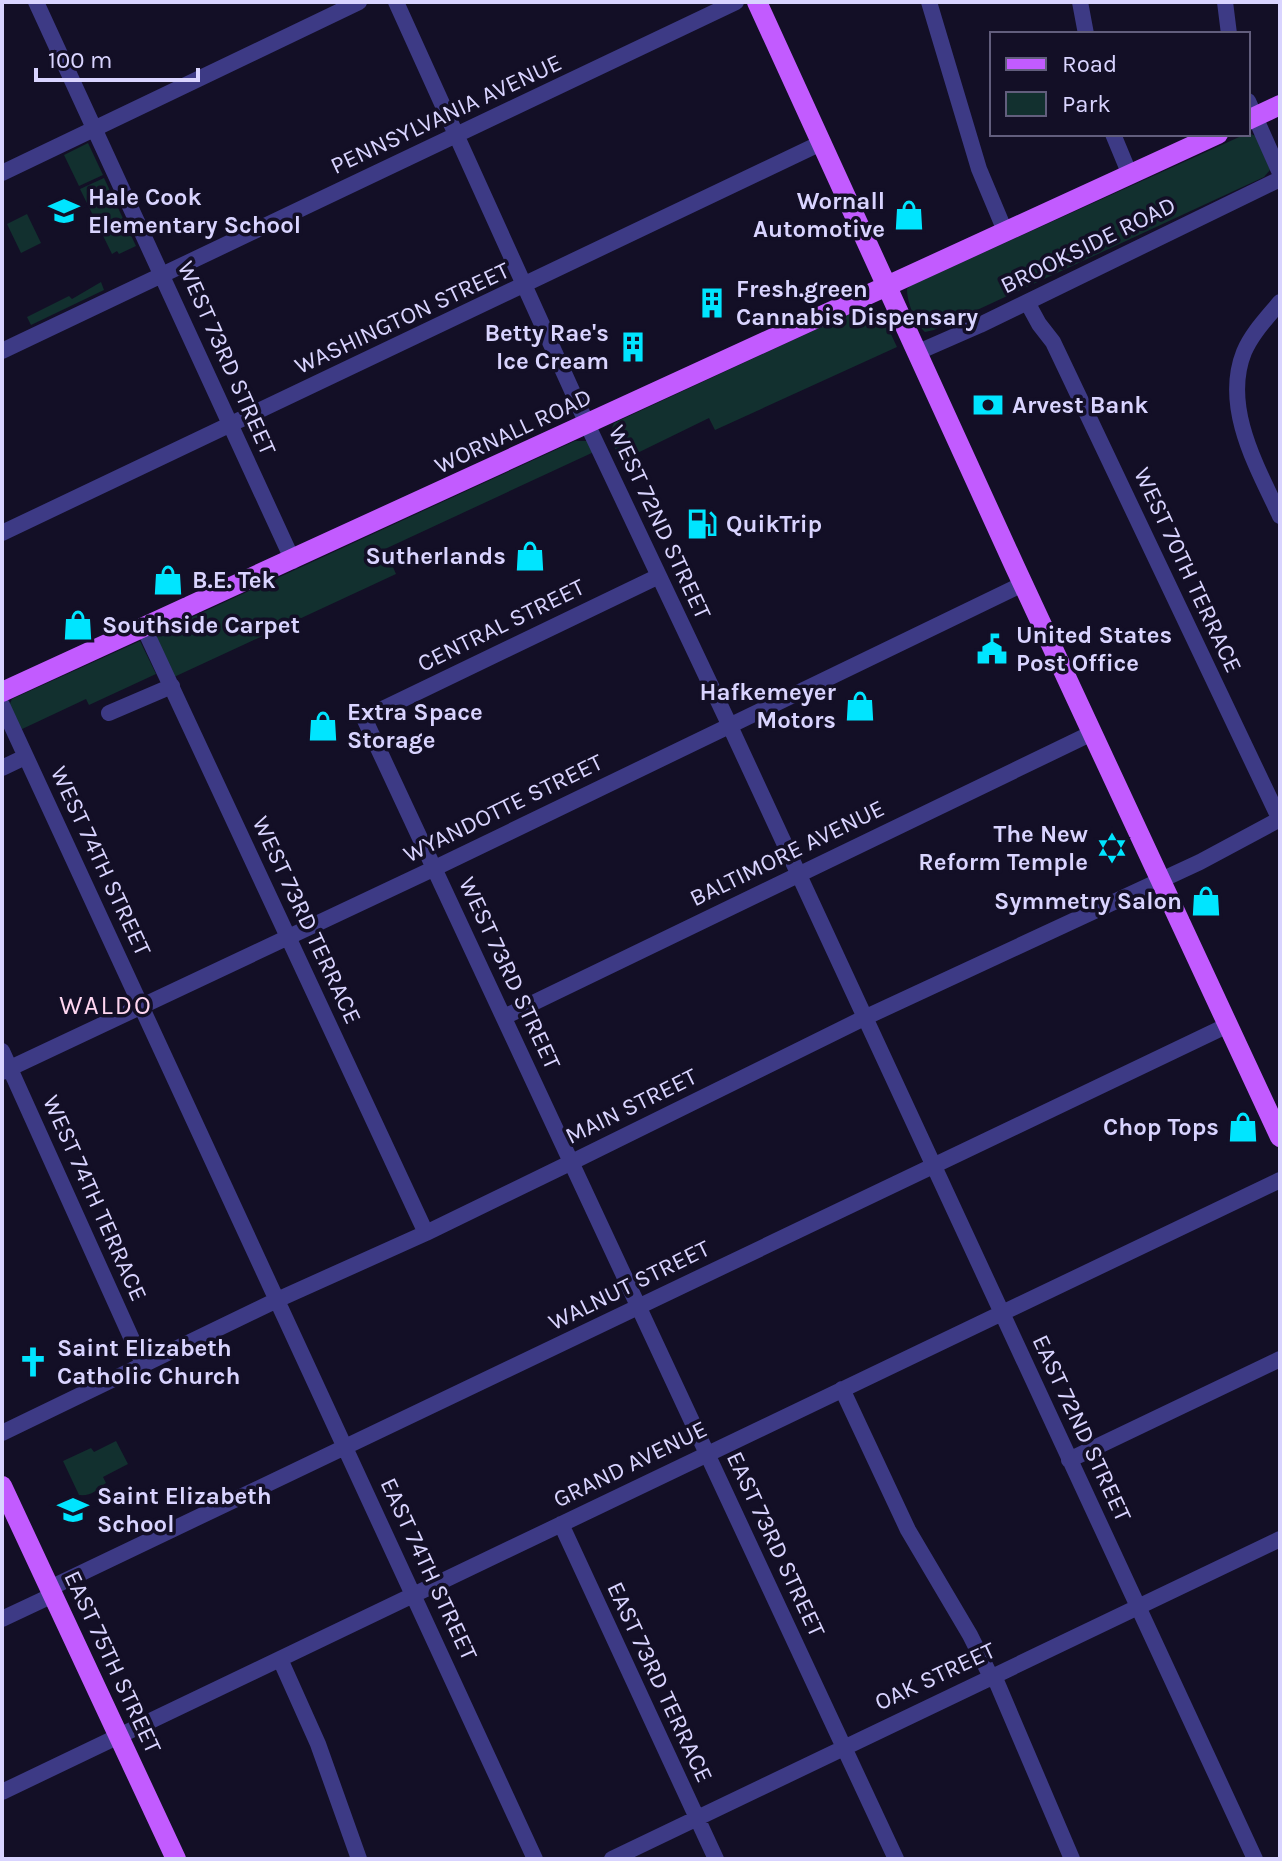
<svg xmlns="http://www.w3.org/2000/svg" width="1282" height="1861" viewBox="0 0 1282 1861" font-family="Karla,sans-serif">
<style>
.green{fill:#12302f}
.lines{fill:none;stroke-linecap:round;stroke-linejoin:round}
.minor{stroke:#3d3a85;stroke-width:16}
.major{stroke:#c25bff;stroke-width:20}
.labels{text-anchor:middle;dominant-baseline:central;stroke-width:7;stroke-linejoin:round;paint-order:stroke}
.street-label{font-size:24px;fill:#d9d4ff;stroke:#130f26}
.poi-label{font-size:24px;font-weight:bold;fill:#d9d4ff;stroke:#130f26;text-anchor:start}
.neighbourhood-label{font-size:26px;letter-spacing:2px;fill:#ffd6f0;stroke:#130f26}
</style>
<rect width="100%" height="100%" fill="#130f26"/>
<path class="green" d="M 1248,133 L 1256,136 L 1270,170 L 1264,177 L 934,330 L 925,332 C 915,323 907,302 907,289 L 910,286 Z
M 88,143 L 103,175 L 79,186 L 64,155 Z
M 104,178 L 136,246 L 119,254 L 117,251 L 112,254 L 80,189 Z
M 27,214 L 41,243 L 21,253 L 7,224 Z
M 101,282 L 104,290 L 31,325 L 27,317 L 69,296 L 72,299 Z
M 869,305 L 881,313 L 897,347 L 715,430 L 709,418 L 621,461 L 609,436 L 614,423 Z
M 575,441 L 587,441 L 596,451 L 385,549 L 396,574 L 174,677 L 156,637 L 160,632 Z
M 140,641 L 156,674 L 89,705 L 86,699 L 20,730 L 9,706 L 12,699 Z
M 116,1441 L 128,1464 L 103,1477 L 106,1483 C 95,1491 92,1496 79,1495 L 63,1461 L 91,1448 L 94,1452 Z"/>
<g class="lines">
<path class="minor" d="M 36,2 L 293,561
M 396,2 L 588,426 L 729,724 L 1255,1859
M 929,2 L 979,169 L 1005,231
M 1080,2 L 1086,34
M 1225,2 L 1229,34
M 1248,101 L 1280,173
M 1113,134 L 1130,175
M 2,173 L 359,2
M 1027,302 L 1039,324 L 1053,342 L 1280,820
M 1280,302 C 1267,318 1252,333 1244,352 C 1222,407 1257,467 1280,516
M 2,351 L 736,2
M 916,353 L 980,325 L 1280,179
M 2,533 L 821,143
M 659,576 L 364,718 L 896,1859
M 144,628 L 426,1233
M 2,705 L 535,1859
M 109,713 L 172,686
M 2,768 L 25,757
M 504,1017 L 1092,733
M 2,1051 L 144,1366
M 2,1072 L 435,868 L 1023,584
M 842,1389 L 908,1530 L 970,1635 L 991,1677 L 997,1683 L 1072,1859
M 2,1433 L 277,1300 L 426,1233 L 572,1162 L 864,1018 L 1200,862 L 1280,819
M 1069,1460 L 1280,1359
M 561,1524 L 716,1859
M 50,1588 L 1228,1025
M 2,1619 L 53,1595
M 280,1659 L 318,1744 L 359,1859
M 2,1792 L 1280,1180
M 612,1859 L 1280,1539"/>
<path class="major" d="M 757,2 L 1015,567 L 1280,1137
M 1248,120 L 1280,105
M 2,692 C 409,509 813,320 1218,134
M 2,1486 L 176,1859"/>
</g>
<defs>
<g id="school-bare" transform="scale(2.4)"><path d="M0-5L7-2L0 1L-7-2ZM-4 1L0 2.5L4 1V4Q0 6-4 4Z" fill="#00e5ff" stroke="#130f26" stroke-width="2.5" paint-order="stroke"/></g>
<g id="shop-bare" transform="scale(2.4)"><path d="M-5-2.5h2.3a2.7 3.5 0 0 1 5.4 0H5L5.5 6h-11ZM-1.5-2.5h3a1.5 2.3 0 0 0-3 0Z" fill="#00e5ff" stroke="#130f26" stroke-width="2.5" paint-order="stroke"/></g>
<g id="building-bare" transform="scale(2.4)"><path d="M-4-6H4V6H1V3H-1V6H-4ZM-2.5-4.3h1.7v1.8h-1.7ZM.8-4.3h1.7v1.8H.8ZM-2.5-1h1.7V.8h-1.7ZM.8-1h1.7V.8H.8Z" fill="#00e5ff" stroke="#130f26" stroke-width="2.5" paint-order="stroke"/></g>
<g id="bank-bare" transform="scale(2.4)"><path d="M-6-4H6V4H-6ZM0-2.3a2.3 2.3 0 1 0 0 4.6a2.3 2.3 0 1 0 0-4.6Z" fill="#00e5ff" stroke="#130f26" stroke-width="2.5" paint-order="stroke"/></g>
<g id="fuel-bare" transform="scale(2.4)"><path d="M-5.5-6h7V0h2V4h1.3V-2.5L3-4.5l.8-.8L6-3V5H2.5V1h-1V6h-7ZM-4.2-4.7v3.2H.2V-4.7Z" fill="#00e5ff" stroke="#130f26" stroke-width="2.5" paint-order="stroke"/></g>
<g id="civic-bare" transform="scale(2.4)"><path d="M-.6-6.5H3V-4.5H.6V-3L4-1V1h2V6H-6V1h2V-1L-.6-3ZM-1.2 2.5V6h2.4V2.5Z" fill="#00e5ff" stroke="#130f26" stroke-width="2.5" paint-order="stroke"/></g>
<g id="synagogue-bare" transform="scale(2.4)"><path d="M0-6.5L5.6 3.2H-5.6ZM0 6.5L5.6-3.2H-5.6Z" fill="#00e5ff" stroke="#130f26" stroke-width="2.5" paint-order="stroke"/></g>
<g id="church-bare" transform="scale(2.4)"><path d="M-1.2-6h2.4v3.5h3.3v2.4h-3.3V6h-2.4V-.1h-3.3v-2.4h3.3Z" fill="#00e5ff" stroke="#130f26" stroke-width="2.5" paint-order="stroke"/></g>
</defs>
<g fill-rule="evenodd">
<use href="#school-bare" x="64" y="211"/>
<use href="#shop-bare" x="909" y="215"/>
<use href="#building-bare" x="712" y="303"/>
<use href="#building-bare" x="633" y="347"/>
<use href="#bank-bare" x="988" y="405"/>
<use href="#fuel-bare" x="702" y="524"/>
<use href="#shop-bare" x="530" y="556"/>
<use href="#shop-bare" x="168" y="580"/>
<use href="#shop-bare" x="78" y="625"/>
<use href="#civic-bare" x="992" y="649"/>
<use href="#shop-bare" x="860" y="706"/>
<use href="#shop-bare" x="323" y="726"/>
<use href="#synagogue-bare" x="1112" y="848"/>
<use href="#shop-bare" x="1206" y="901"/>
<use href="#shop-bare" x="1243" y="1127"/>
<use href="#church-bare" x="33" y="1362"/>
<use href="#school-bare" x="73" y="1510"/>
</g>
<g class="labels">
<g class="street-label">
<text transform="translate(446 114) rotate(-25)">PENNSYLVANIA AVENUE</text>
<text transform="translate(1088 245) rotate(-26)">BROOKSIDE ROAD</text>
<text transform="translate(402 318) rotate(-25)">WASHINGTON STREET</text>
<text transform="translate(227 358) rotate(66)">WEST 73RD STREET</text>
<text transform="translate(513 431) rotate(-25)">WORNALL ROAD</text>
<text transform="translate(660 522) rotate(65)">WEST 72ND STREET</text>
<text transform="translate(1188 570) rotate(65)">WEST 70TH TERRACE</text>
<text transform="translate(501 625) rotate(-26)">CENTRAL STREET</text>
<text transform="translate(503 808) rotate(-26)">WYANDOTTE STREET</text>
<text transform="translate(787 853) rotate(-26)">BALTIMORE AVENUE</text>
<text transform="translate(101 861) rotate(65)">WEST 74TH STREET</text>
<text transform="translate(307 920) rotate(65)">WEST 73RD TERRACE</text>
<text transform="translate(510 973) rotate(65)">WEST 73RD STREET</text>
<text transform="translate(631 1106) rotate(-26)">MAIN STREET</text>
<text transform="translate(95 1198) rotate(66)">WEST 74TH TERRACE</text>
<text transform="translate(629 1285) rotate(-26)">WALNUT STREET</text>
<text transform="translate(1082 1428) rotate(65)">EAST 72ND STREET</text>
<text transform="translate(630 1464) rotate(-26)">GRAND AVENUE</text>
<text transform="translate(776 1544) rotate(65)">EAST 73RD STREET</text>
<text transform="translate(429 1569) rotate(65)">EAST 74TH STREET</text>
<text transform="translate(113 1662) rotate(65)">EAST 75TH STREET</text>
<text transform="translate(935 1676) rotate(-25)">OAK STREET</text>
<text transform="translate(660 1682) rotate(65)">EAST 73RD TERRACE</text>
</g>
<g class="poi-label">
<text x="88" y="197">Hale Cook<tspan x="88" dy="28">Elementary School</tspan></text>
<text x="885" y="201" text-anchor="end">Wornall<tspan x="885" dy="28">Automotive</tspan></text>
<text x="736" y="289">Fresh.green<tspan x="736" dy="28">Cannabis Dispensary</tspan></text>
<text x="609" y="333" text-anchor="end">Betty Rae's<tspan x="609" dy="28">Ice Cream</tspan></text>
<text x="1012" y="405">Arvest Bank</text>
<text x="726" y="524">QuikTrip</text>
<text x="506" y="556" text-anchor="end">Sutherlands</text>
<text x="192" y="580">B.E. Tek</text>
<text x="102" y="625">Southside Carpet</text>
<text x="1016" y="635">United States<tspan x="1016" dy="28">Post Office</tspan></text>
<text x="836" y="692" text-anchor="end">Hafkemeyer<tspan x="836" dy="28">Motors</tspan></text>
<text x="347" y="712">Extra Space<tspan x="347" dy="28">Storage</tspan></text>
<text x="1088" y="834" text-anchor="end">The New<tspan x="1088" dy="28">Reform Temple</tspan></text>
<text x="1182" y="901" text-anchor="end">Symmetry Salon</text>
<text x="1219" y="1127" text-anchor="end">Chop Tops</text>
<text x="57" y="1348">Saint Elizabeth<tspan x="57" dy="28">Catholic Church</tspan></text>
<text x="97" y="1496">Saint Elizabeth<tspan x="97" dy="28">School</tspan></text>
</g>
<g class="neighbourhood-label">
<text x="106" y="1005">WALDO</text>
</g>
</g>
<rect width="1282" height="1861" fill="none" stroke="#d9d4ff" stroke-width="8"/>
<rect x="990" y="32" width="260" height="104" fill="#130f26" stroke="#625e7d" stroke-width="2"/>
<rect x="1006" y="58" width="40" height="12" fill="#c25bff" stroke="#625e7d" stroke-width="2"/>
<text x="1062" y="72" font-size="24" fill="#d9d4ff">Road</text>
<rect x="1006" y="92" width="40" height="24" fill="#12302f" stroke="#625e7d" stroke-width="2"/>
<text x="1062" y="112" font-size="24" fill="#d9d4ff">Park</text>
<path d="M36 68v12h162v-12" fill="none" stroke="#d9d4ff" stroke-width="4"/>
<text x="48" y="68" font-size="24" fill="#d9d4ff" stroke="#130f26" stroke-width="6" paint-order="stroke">100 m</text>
</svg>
